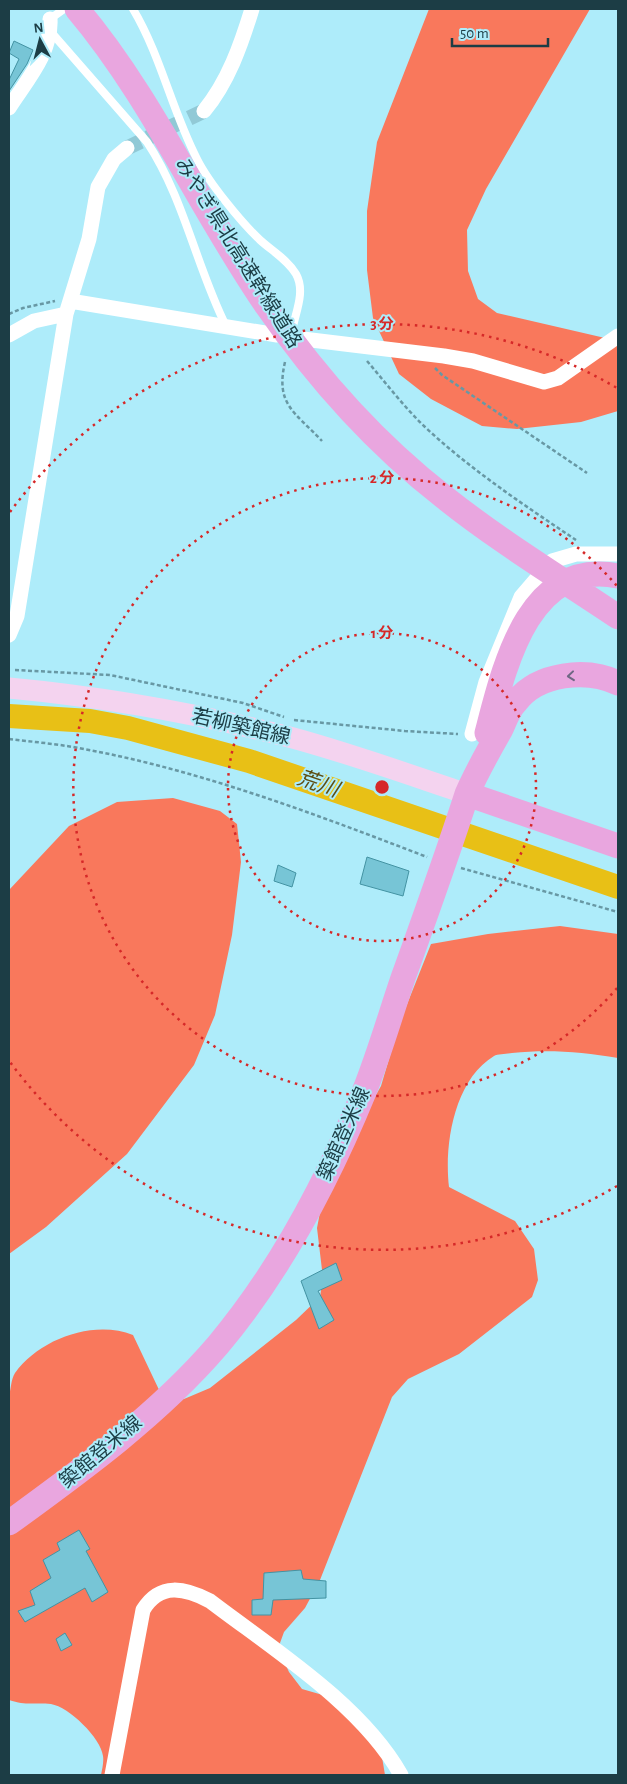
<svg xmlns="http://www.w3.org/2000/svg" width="627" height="1784" viewBox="0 0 627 1784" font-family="'Alegreya Sans','Noto Sans JP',sans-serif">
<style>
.forest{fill:#f9785c}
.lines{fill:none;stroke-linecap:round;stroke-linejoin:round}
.river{stroke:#e8c016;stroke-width:24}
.building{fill:#77c5d6;stroke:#4393a3}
.street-tunnel{stroke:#91c9d6;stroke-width:15;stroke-dasharray:15 8;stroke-linecap:butt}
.path{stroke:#6898a4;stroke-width:2.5;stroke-dasharray:4 2.5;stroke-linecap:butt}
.lane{stroke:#fff;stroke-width:8}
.street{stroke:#fff;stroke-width:15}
.secondary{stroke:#f4d3ef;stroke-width:21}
.primary{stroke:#e9a6df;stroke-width:25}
.oneway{stroke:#6e6783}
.ring{fill:none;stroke:#d62828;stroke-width:2.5;stroke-dasharray:2.5 5}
.labels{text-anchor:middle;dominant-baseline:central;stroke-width:4;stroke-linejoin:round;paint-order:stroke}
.street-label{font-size:20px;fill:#1c3d45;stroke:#aeecfa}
.water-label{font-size:21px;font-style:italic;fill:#5e4e13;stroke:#aeecfa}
.centre{fill:#d62828;stroke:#aeecfa;stroke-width:2.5}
.ring-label{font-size:15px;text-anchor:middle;font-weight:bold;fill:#d62828;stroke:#aeecfa;stroke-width:4;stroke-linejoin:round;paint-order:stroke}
</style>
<rect width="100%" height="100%" fill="#aeecfa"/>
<path class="forest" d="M 429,9 L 590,9 L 486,189 L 467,230 L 468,271 L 478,299 L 497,313 L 618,341 L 618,411 L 581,422 L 517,429 L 482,426 L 431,399 L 399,374 L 373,318 L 367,270 L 367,211 L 377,142 Z
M 173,798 L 220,811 L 237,824 L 241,862 L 232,935 L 215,1015 L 194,1065 L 127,1154 L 46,1227 L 9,1254 L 9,890 L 69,826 L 117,802 Z
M 560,926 L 618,934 L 618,1058 C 582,1052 549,1049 512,1053 C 507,1054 498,1054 494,1056 C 454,1080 444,1145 449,1187 L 515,1221 L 534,1249 L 538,1280 L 532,1297 L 459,1354 L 408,1379 L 392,1397 L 320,1580 L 305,1608 L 284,1632 L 280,1643 L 282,1657 L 289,1672 L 302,1689 L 340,1700 L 382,1757 L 385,1775 L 101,1775 C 102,1770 104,1762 103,1756 C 101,1738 69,1707 51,1704 C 35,1702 27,1706 9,1700 L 9,1396 C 11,1389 11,1379 15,1373 C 39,1339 94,1319 133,1335 L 161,1394 L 172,1400 L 184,1399 L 210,1388 L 296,1320 L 320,1297 L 323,1278 L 317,1228 L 322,1202 L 362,1120 L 381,1086 L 400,1022 L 431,944 L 488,934 Z"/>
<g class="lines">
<path class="river" d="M 9,716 L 90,721 L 128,728 L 249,761 L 618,887"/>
</g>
<path class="building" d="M 14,41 L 33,50 L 27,64 L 9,91 L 9,80 L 19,59 L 9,53 Z
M 367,857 L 409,871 L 403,896 L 360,884 Z
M 278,865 L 296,873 L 292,887 L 274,881 Z
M 336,1263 L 342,1280 L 318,1291 L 334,1320 L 319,1329 L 301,1281 Z
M 79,1530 L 90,1549 L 86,1551 L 108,1592 L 92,1602 L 85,1588 L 25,1622 L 18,1611 L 35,1605 L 30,1591 L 51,1578 L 43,1560 L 60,1550 L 57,1543 Z
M 301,1570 L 303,1579 L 326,1581 L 326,1598 L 273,1600 L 271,1615 L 252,1615 L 252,1600 L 263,1599 L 264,1573 Z
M 65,1633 L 72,1645 L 61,1651 L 56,1639 Z"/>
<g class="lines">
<path class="street-tunnel" d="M 127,148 L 204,111"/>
<path class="path" d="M 9,314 L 23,308 L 55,301
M 367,361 C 386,383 404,407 425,427 C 471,470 524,505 576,540
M 285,362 C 275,405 295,412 322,441
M 435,368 L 442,375 L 587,473
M 15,670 L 110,675 L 243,703 L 284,717
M 294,720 L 405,731 L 458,734
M 9,739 C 34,742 59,744 84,749 C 202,771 315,814 427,857
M 461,868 L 618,912"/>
<path class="lane" d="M 133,9 C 161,56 172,111 197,159 C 209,183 241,222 260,240 C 272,251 288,260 296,274 C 305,290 297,309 293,326
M 50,19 L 64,9
M 51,32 L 147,142 C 184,198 196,266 226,326"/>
<path class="street" d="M 9,108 C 26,81 52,53 50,19
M 204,111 C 228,82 241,45 252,9
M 70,301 L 277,335
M 9,335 L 34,321 L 66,314
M 303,339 L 444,356 L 473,361 L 544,382 L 558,378 L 618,336
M 9,635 L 17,616 L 66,314 L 89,239 L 98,187 L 114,159 L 127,148
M 472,734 L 486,682 L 521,597 L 552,561 L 576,554 L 618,554
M 112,1775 L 143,1610 C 160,1582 185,1588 210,1601 C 273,1649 362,1705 401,1775"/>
<path class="secondary" d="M 9,688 C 105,697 200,714 293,738 C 352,754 410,775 467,794"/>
<path class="primary" d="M 77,9 C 153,99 200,209 267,306 C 316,377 376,444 444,497 C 499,541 560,578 618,617
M 487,733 C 504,668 528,558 618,576
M 467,794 L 618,846
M 9,1523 C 82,1470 159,1414 218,1345 C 281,1270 327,1182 364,1092 C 379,1055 390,1016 403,978 C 425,917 447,856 467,794 C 477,771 489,750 501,729 C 505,720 509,709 516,702 C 538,673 587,668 618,683"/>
</g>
<defs><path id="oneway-chevron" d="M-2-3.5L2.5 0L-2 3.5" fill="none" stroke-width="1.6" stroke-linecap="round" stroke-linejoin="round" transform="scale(1.25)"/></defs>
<use class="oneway" href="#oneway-chevron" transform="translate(571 676) rotate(174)"/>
<g class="ring">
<circle cx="382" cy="787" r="154"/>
<path d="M617 988A309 309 0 1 1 617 586"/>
<path d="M617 1186A463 463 0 0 1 10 1062M10 512A463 463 0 0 1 617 388"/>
</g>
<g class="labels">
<g class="street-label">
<text transform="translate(238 253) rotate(58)">みやぎ県北高速幹線道路</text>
<text transform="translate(241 727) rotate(13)">若柳築館線</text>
<text transform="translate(344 1134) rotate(-66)">築館登米線</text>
<text transform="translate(101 1452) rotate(-40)">築館登米線</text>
</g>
<g class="water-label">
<text transform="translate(318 784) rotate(19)">荒川</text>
</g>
</g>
<circle cx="382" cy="787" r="8" class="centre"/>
<g class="ring-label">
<text x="382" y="329">3 分</text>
<text x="382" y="483">2 分</text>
<text x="382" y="638">1 分</text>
</g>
<rect width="627" height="1784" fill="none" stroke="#1c3d45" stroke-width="20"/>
<g transform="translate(40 40) rotate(353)" stroke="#aeecfa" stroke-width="4" paint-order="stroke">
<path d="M0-4L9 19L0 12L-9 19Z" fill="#1c3d45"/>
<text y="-8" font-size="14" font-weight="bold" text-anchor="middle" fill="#1c3d45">N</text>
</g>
<path d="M452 38v8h96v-8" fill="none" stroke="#1c3d45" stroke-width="2.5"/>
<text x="460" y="38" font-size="15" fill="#1c3d45" stroke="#aeecfa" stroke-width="4" paint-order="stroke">50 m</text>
</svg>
